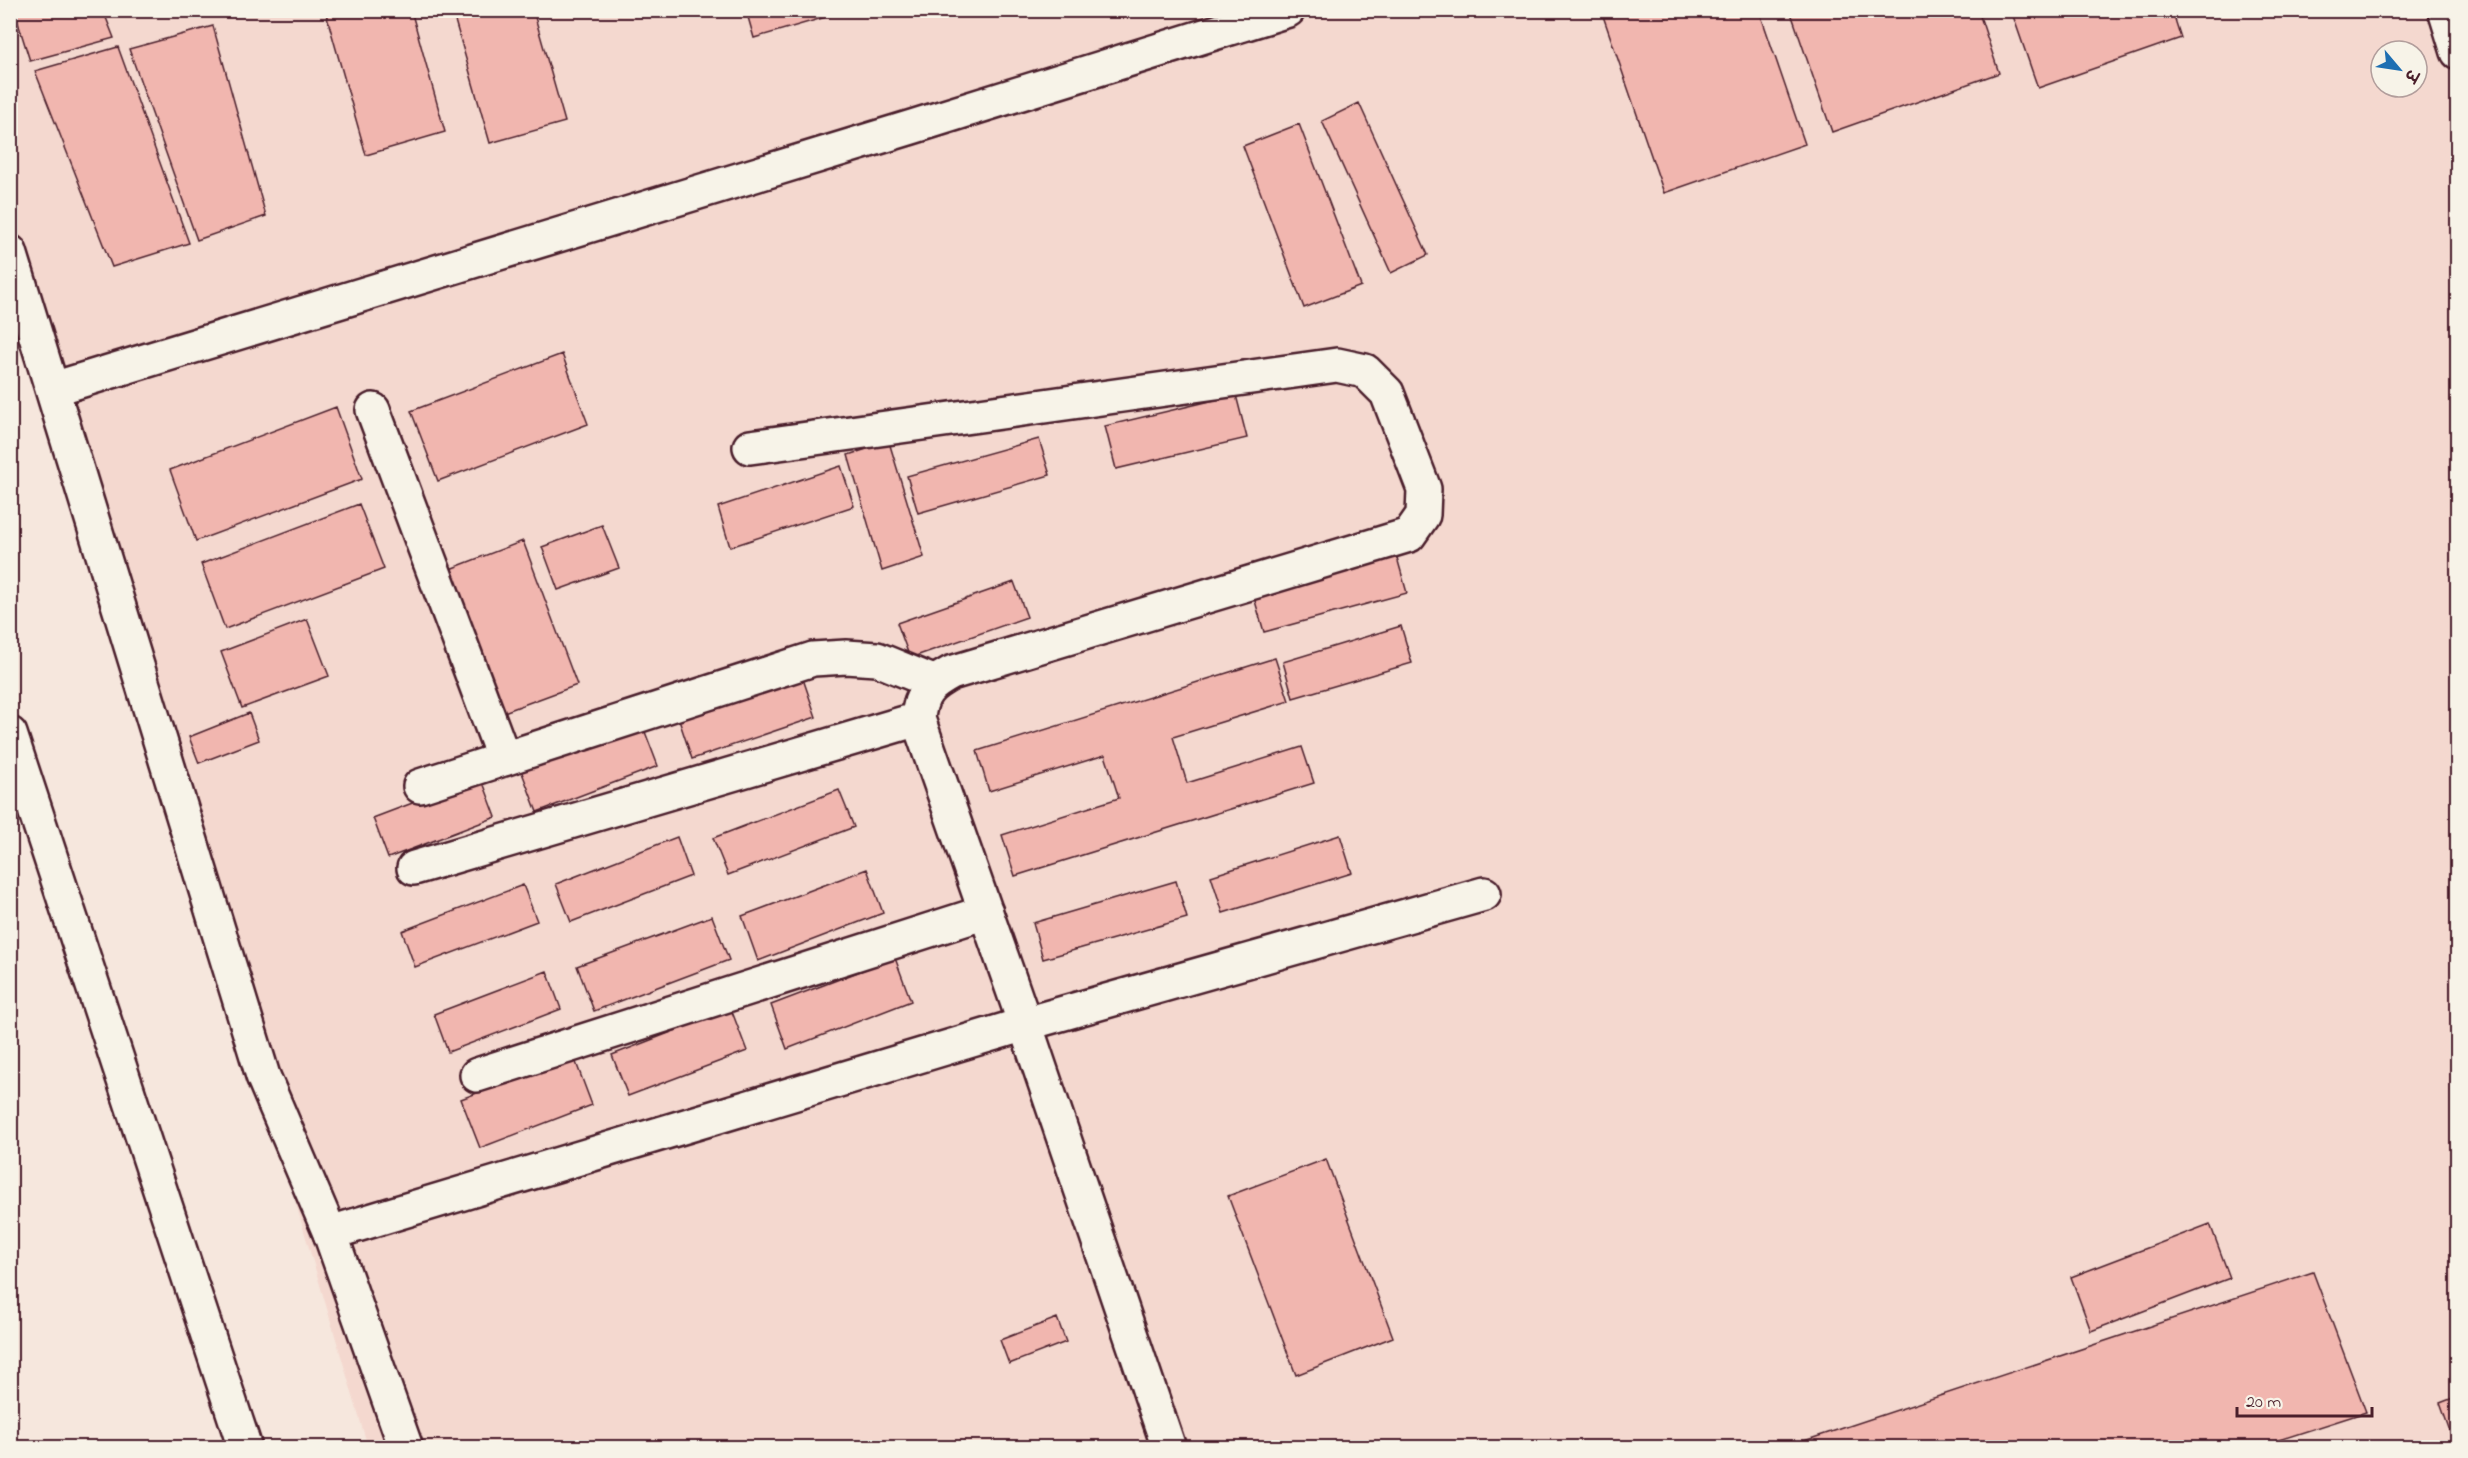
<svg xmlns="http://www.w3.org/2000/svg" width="2468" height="1458" viewBox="0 0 2468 1458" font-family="'Indie Flower','Playpen Sans Deva',sans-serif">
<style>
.built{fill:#f4d8cf;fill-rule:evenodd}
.building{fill:#f1b6af;stroke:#4a1f2b;stroke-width:1.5}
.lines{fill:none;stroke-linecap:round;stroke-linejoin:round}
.minor-casing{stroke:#4a1f2b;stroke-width:38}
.major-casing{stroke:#4a1f2b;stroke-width:38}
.minor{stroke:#f7f3e8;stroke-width:33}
.major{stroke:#f7f3e8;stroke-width:33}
</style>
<rect width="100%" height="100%" fill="#f6e7dd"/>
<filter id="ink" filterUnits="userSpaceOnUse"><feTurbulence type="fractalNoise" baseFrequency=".0167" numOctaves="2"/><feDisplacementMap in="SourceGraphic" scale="12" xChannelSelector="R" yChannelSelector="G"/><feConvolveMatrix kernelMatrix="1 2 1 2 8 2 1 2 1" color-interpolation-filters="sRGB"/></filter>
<g filter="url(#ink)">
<path class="built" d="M 11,11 L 2457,11 L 2457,1447 L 368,1447 L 11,242 ZM 2381,51 L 2417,51 L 2417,87 L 2381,87 Z"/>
<path class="building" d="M 14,10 L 103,10 L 114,38 L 30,61 Z
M 325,10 L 411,10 L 445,132 L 366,155 Z
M 452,10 L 533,10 L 565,122 L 490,143 Z
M 746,10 L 850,10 L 754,38 Z
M 1601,10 L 1759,10 L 1805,144 L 1664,193 Z
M 1790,10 L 1978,10 L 1999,73 L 1832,132 Z
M 2011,10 L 2172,10 L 2181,38 L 2038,88 Z
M 213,26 L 266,216 L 197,240 L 129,49 Z
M 118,47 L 189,243 L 112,267 L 35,71 Z
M 1359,103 L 1428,255 L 1391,273 L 1322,121 Z
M 1299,124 L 1361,286 L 1304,308 L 1243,146 Z
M 562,354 L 588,424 L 438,481 L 411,411 Z
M 1236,395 L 1247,438 L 1116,469 L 1105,426 Z
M 336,407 L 362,479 L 196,541 L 170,470 Z
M 1039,439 L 1050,475 L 918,513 L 907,476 Z
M 889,442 L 924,557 L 882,571 L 848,455 Z
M 841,466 L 854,506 L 730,547 L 718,507 Z
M 359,504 L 384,569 L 225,629 L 201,564 Z
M 602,525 L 619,568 L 558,590 L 542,547 Z
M 523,541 L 577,685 L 504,712 L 450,569 Z
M 1396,554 L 1407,593 L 1264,632 L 1253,594 Z
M 1014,582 L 1027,617 L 910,658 L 897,623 Z
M 307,619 L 329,676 L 242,708 L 221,652 Z
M 1401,626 L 1412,663 L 1293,698 L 1283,662 Z
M 1275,658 L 1289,701 L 1173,737 L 1187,783 L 1302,747 L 1314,783 L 1015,876 L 1002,835 L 1119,798 L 1105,755 L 989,791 L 977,751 Z
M 801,673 L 816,717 L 692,759 L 677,714 Z
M 249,713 L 259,740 L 199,763 L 189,737 Z
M 642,724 L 658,766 L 537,812 L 521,770 Z
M 481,777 L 496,817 L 388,858 L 373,818 Z
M 839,790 L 854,827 L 728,875 L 713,838 Z
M 1340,835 L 1352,873 L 1223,913 L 1211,876 Z
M 677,837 L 691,876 L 571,922 L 556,884 Z
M 867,869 L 883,913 L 758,961 L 742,916 Z
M 1176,881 L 1187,918 L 1043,959 L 1033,923 Z
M 523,885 L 537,921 L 415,967 L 402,931 Z
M 712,916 L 729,960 L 594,1011 L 577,966 Z
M 895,958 L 911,1001 L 787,1049 L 771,1005 Z
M 547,971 L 561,1009 L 448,1052 L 434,1014 Z
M 731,1009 L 747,1051 L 628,1096 L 612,1055 Z
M 574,1057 L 592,1105 L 480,1148 L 461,1099 Z
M 1326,1159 L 1393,1337 L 1296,1375 L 1228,1196 Z
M 2210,1224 L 2230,1278 L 2091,1331 L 2071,1277 Z
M 2313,1272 L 2366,1412 L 2254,1448 L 1783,1448 Z
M 1057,1318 L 1066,1342 L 1009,1364 L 1000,1340 Z
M 2458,1396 L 2458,1448 L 2456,1448 L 2440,1403 Z"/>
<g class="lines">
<g class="minor-casing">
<path id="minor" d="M 2445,10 L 2458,52
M 53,389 L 912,127 L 1288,10
M 373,410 L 504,759
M 750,447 L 1337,365 L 1365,371 L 1387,393 L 1424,489 L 1423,515 L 1409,535 L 951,673 C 929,685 920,693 918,719 L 1025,1024 L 1169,1448
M 10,734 L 245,1448
M 420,786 L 813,659 L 846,657 L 877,659 L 933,682
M 414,868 L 918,719
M 477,1075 L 986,912
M 330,1233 L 1025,1024 L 1484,894"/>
</g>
<g class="major-casing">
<path id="major" d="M 10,252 L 263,1076 L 330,1233 L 406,1448"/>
</g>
<use href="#minor" class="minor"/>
<use href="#major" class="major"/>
</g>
</g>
<rect width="2468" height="1458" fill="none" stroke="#f7f3e8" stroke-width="36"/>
<rect x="18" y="18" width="2432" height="1422" fill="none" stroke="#4a1f2b" stroke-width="2" filter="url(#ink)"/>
<g transform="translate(2399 69) rotate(119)"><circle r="28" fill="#f7f3e8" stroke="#b29e9c" stroke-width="1.5"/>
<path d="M0-4.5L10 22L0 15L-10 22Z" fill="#1f6fb2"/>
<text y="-9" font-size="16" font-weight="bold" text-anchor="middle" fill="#4a1f2b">उ</text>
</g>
<path d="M2237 1407v9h135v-9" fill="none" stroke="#4a1f2b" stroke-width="3"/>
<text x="2246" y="1407" font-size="18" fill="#4a1f2b" stroke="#f7f3e8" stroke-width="4.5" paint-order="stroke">20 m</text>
</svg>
